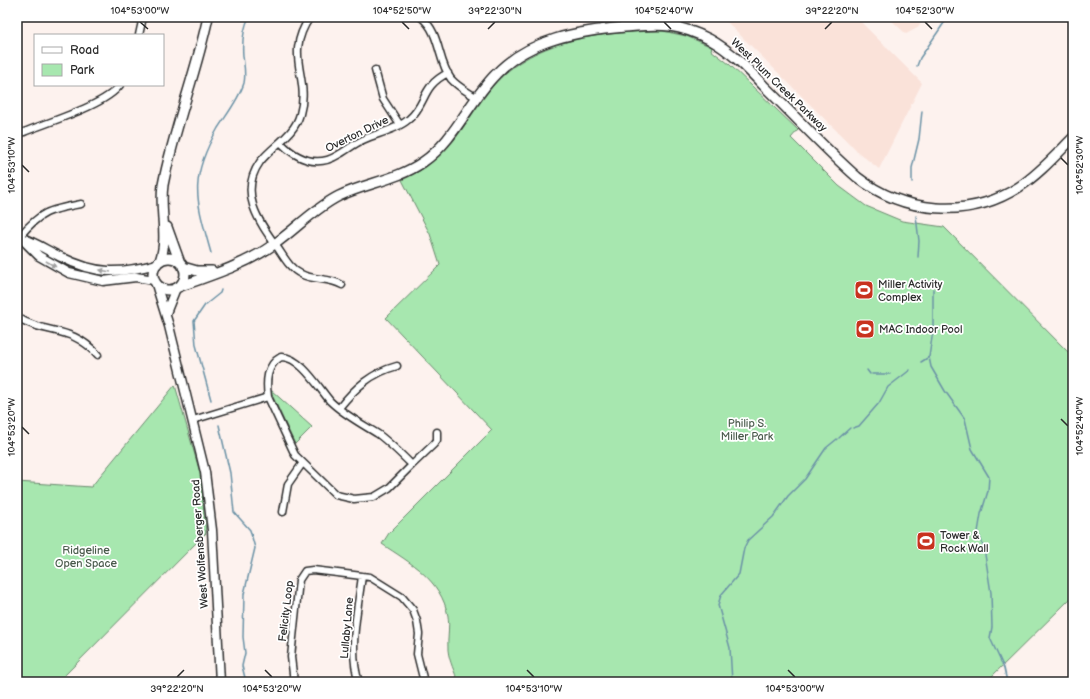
<svg xmlns="http://www.w3.org/2000/svg" width="1090" height="699" viewBox="0 0 1090 699" font-family="'Balsamiq Sans',sans-serif">
<style>
.built{fill:#fae2d9}
.green{fill:#a7e7af;stroke:#69896d}
.lines{fill:none;stroke-linecap:round;stroke-linejoin:round}
.stream{stroke:#6b92a6;stroke-width:1.5}
.street-casing{stroke:#2b2b2b;stroke-width:9}
.secondary-casing{stroke:#2b2b2b;stroke-width:11}
.primary-casing{stroke:#2b2b2b;stroke-width:12}
.street{stroke:#fff;stroke-width:6}
.secondary{stroke:#fff;stroke-width:8}
.primary{stroke:#fff;stroke-width:9}
.oneway{fill:#a0a0a0}
.ticks{fill:none;stroke:#2b2b2b;stroke-width:1.5}
.labels{text-anchor:middle;dominant-baseline:central;stroke-width:3.5;stroke-linejoin:round;paint-order:stroke}
.street-label{font-size:11px;fill:#2b2b2b;stroke:#fff}
.poi-label{font-size:11px;fill:#2b2b2b;stroke:#fff;text-anchor:start}
.park-label{font-size:11px;fill:#4a5a4c;stroke:#fff}
.neatline{fill:none;stroke:#2b2b2b;stroke-width:1.5}
.ticks-label{font-size:10px;text-anchor:middle;fill:#2b2b2b}
</style>
<rect width="100%" height="100%" fill="#fdf2ee"/>
<filter id="ink" filterUnits="userSpaceOnUse"><feTurbulence type="fractalNoise" baseFrequency=".025" numOctaves="2"/><feDisplacementMap in="SourceGraphic" scale="8" xChannelSelector="R" yChannelSelector="G"/><feConvolveMatrix kernelMatrix="1 2 1 2 8 2 1 2 1" color-interpolation-filters="sRGB"/></filter>
<g filter="url(#ink)">
<path class="built" d="M 722,17 L 856,17 L 922,83 L 879,169 L 859,153 Z
M 888,17 L 922,17 L 919,27 L 906,34 Z"/>
<path class="green" d="M 663,31 L 686,36 L 712,47 L 711,50 L 729,64 L 798,130 L 791,138 L 839,186 L 866,206 L 902,221 L 944,227 L 1073,357 L 1073,596 L 986,682 L 458,682 C 455,672 449,661 448,650 C 447,639 450,627 448,616 C 441,579 410,563 382,544 L 389,533 L 492,430 L 386,318 L 440,265 L 430,234 L 402,180 C 452,157 458,131 489,91 C 529,38 602,32 663,31 Z
M 175,385 L 200,473 L 206,533 L 58,682 L 17,682 L 17,482 L 91,487 Z
M 271,390 L 312,427 L 295,444 L 273,397 Z"/>
<g class="lines">
<path class="stream" d="M 917,66 L 920,58 L 948,17
M 912,182 L 912,168 L 919,139 L 922,111
M 916,216 L 919,241 L 918,257
M 211,253 C 196,199 188,180 218,128 C 227,114 239,99 244,83 C 246,74 244,65 243,56 C 242,43 243,29 249,17
M 933,289 L 933,331 L 929,357 L 931,367 L 945,391 L 965,419 L 972,449 L 989,477 L 988,491 L 981,514 L 978,532 L 984,548 L 991,593 L 992,627 L 990,638 L 1004,668 L 1007,682
M 921,362 L 929,357
M 867,370 L 870,374
M 872,374 L 890,374
M 211,400 L 196,345 L 194,321 L 205,305 L 220,293 L 221,290
M 219,425 L 230,473 L 234,512 L 250,530 L 255,548 L 244,594 L 243,637 L 245,653 L 242,666 L 246,682
M 853,428 L 859,426 L 879,403 L 888,387 L 910,370
M 839,438 L 850,428
M 732,682 L 730,648 L 718,605 L 721,595 L 739,574 L 744,548 L 748,540 L 773,517 L 788,496 L 805,479 L 826,448 L 837,439"/>
<g class="street-casing">
<path id="street" d="M 310,17 C 283,57 311,76 300,114 C 294,136 273,145 260,162 C 238,193 259,222 277,247 C 284,257 290,269 301,274 C 314,281 329,277 342,285
M 421,17 C 441,33 437,60 451,79 C 458,87 468,92 477,98
M 139,35 L 143,17
M 375,70 L 383,99 L 400,125
M 17,133 L 24,132 C 48,122 106,105 120,85
M 281,143 C 297,159 317,168 338,155 C 347,150 355,143 365,139 C 379,133 398,129 409,119 C 427,104 421,86 448,73
M 20,236 C 41,211 49,210 81,204
M 17,317 C 47,336 70,324 98,355
M 281,357 C 300,356 319,388 330,401 C 343,414 362,424 378,434 C 390,443 401,454 412,465 L 389,488 L 374,497 L 354,499 L 336,495 L 295,455 L 268,397 C 266,382 266,365 281,357 Z
M 339,408 C 355,388 371,373 397,366
M 193,420 L 268,397
M 412,465 L 434,444 L 437,440 L 437,432
M 283,512 L 288,484 L 302,464
M 294,682 L 291,657 L 299,580 L 305,571 L 313,570 L 370,577 L 402,597 L 413,610 L 417,621 L 419,634 L 417,654 L 424,682
M 359,682 C 348,651 358,608 362,576"/>
</g>
<g class="secondary-casing">
<path id="secondary" d="M 17,234 L 39,256 L 69,273 L 103,281 L 136,277 L 154,280
M 22,238 C 36,243 48,251 61,257 C 97,275 119,274 157,264
M 156,284 L 169,326 L 205,472 L 212,530 L 220,682
M 166,313 L 176,288"/>
</g>
<g class="primary-casing">
<path id="primary" d="M 167,227 L 180,263
M153 274a16 16 0 1 1 32 0a16 16 0 1 1-32 0Z
M 160,261 C 169,236 159,211 163,185 C 174,128 196,74 208,17
M 183,267 L 197,271 L 212,271
M 178,287 C 212,275 247,264 276,243 C 297,228 315,208 339,196 C 366,183 397,180 423,162 C 456,139 468,102 496,74 C 529,39 579,31 625,27 C 640,26 655,24 670,26 C 684,28 697,33 709,39 C 731,51 748,69 765,87 C 796,117 825,149 857,177 C 903,213 968,220 1019,187 C 1039,174 1056,155 1073,138"/>
</g>
<use href="#street" class="street"/>
<use href="#secondary" class="secondary"/>
<use href="#primary" class="primary"/>
</g>
<defs><path id="oneway-solid" d="M-6-.8H1V-3.2L6.5 0L1 3.2V.8H-6Z"/></defs>
<g class="oneway">
<use href="#oneway-solid" transform="translate(51 264) rotate(30)"/>
<use href="#oneway-solid" transform="translate(105 271) rotate(-170)"/>
</g>
</g>
<path class="ticks" d="M 140,22 L 148,29M 402,22 L 409,29M 664,22 L 671,29M 925,22 L 932,29M 488,29 L 495,22M 825,29 L 832,22M 1061,158 L 1068,165M 22,165 L 29,172M 1061,419 L 1068,426M 22,427 L 29,434M 265,670 L 272,677M 527,670 L 534,677M 788,670 L 795,677M 177,677 L 184,670"/>
<defs>
<g id="stadium-square" transform="scale(1)"><rect x="-9" y="-9" width="18" height="18" rx="4" fill="#c8321e" stroke="#fff"/><path d="M0-5a6.5 5 0 1 0 0 10a6.5 5 0 1 0 0-10ZM-3.5-1.8h7v3.6h-7Z" fill="#fff"/></g>
</defs>
<g fill-rule="evenodd">
<use href="#stadium-square" x="864" y="290"/>
<use href="#stadium-square" x="865" y="329"/>
<use href="#stadium-square" x="926" y="541"/>
</g>
<g class="labels">
<g class="street-label">
<text transform="translate(779 85) rotate(44)">West Plum Creek Parkway</text>
<text transform="translate(357 134) rotate(-26)">Overton Drive</text>
<text transform="translate(200 544) rotate(-94)">West Wolfensberger Road</text>
<text transform="translate(286 611) rotate(-83)">Felicity Loop</text>
<text transform="translate(347 628) rotate(-85)">Lullaby Lane</text>
</g>
<g class="poi-label">
<text x="878" y="284">Miller Activity<tspan x="878" dy="13">Complex</tspan></text>
<text x="879" y="329">MAC Indoor Pool</text>
<text x="940" y="535">Tower &amp;<tspan x="940" dy="13">Rock Wall</tspan></text>
</g>
<g class="park-label">
<text x="747" y="423">Philip S.<tspan x="747" dy="13">Miller Park</tspan></text>
<text x="86" y="550">Ridgeline<tspan x="86" dy="13">Open Space</tspan></text>
</g>
</g>
<rect width="1090" height="699" fill="none" stroke="#fff" stroke-width="44"/>
<rect x="34" y="34" width="130" height="52" fill="#ffffff" stroke="#aaaaaa"/>
<rect x="42" y="47" width="20" height="6" fill="#ffffff" stroke="#aaaaaa"/>
<text x="70" y="54" font-size="12" fill="#2b2b2b">Road</text>
<rect x="42" y="64" width="20" height="12" fill="#a7e7af" stroke="#aaaaaa"/>
<text x="70" y="74" font-size="12" fill="#2b2b2b">Park</text>
<rect x="22" y="22" width="1046" height="655" class="neatline"/>
<g class="ticks-label">
<text x="140" y="14">104°53'00"W</text>
<text x="402" y="14">104°52'50"W</text>
<text x="495" y="14">39°22'30"N</text>
<text x="664" y="14">104°52'40"W</text>
<text x="832" y="14">39°22'20"N</text>
<text x="925" y="14">104°52'30"W</text>
<text transform="translate(1079 165) rotate(-90)" y="4">104°52'30"W</text>
<text transform="translate(11 165) rotate(-90)" y="4">104°53'10"W</text>
<text transform="translate(1079 426) rotate(-90)" y="4">104°52'40"W</text>
<text transform="translate(11 427) rotate(-90)" y="4">104°53'20"W</text>
<text x="177" y="692">39°22'20"N</text>
<text x="272" y="692">104°53'20"W</text>
<text x="534" y="692">104°53'10"W</text>
<text x="795" y="692">104°53'00"W</text>
</g>
</svg>
